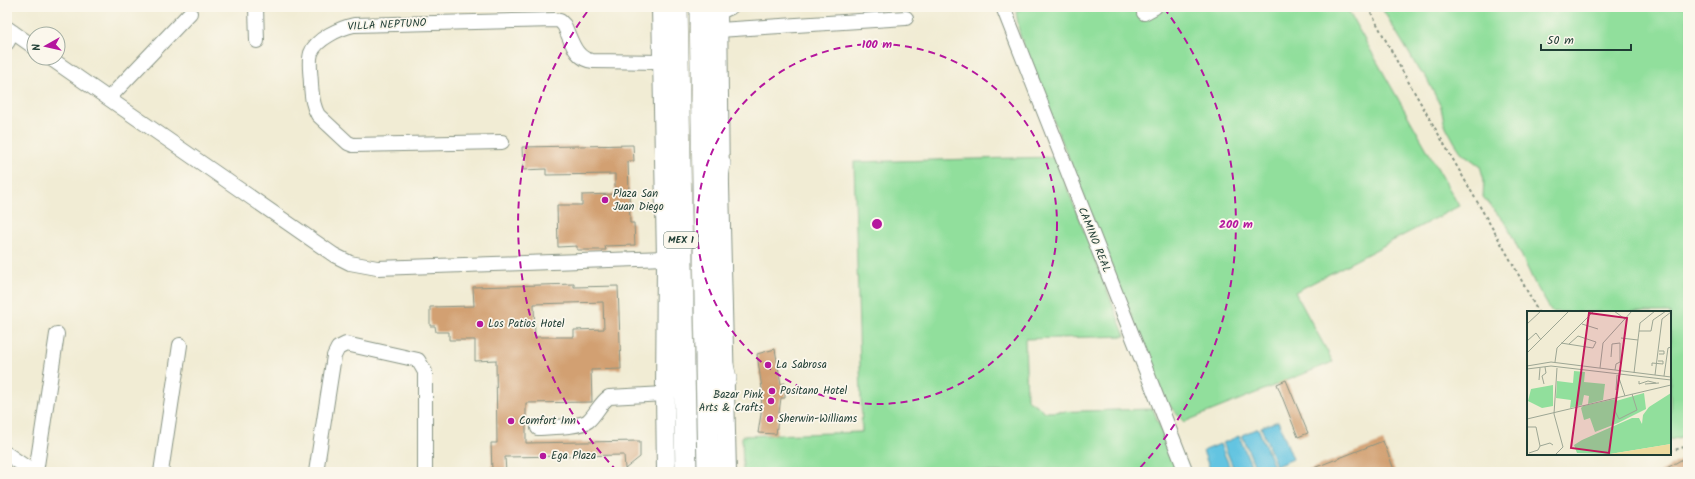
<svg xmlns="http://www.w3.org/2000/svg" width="1695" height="479" viewBox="0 0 1695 479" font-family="Kalam,sans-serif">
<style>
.green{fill:#91df9c;stroke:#588e68}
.water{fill:#63c4e1;stroke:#41808a}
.building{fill:#d2a072;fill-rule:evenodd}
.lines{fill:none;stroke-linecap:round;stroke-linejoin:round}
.minor-casing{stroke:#889484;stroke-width:16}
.major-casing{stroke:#889484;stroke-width:20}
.highway-casing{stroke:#889484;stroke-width:22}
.path{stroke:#889484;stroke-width:2;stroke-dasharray:3 3;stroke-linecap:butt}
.minor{stroke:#fff;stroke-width:14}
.major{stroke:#fff;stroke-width:18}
.highway{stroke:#fff;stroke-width:21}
.ring{fill:none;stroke:#b5179e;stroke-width:2;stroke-dasharray:7 5}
.poi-dot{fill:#b5179e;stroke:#fbf7ec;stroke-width:1.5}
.labels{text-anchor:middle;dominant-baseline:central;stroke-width:3.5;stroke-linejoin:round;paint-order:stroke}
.shield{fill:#fbf7ec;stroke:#61756b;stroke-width:1}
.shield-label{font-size:10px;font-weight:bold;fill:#1f3d34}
.street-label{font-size:11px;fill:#1f3d34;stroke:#fbf7ec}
.poi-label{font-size:11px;fill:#1f3d34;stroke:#fbf7ec;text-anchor:start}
.inset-road{fill:none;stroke:#9da694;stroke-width:1}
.view{fill:#c2185b;fill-opacity:0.15;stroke:#c2185b;stroke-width:2}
.inset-edge{fill:none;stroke:#1f3d34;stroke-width:2}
.centre{fill:#b5179e;stroke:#fbf7ec;stroke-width:2}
.ring-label{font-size:12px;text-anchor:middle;font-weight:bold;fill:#b5179e;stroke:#fbf7ec;stroke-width:3.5;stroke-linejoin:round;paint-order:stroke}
</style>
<rect width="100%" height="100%" fill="#fbf7ec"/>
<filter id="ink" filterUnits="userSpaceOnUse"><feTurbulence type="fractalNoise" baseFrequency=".025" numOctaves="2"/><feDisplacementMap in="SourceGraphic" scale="8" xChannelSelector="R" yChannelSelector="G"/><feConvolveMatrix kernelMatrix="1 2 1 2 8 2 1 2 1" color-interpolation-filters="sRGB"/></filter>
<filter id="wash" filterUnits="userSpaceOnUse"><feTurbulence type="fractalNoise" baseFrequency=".012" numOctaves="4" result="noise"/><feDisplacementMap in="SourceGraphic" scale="16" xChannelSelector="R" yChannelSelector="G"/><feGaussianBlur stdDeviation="0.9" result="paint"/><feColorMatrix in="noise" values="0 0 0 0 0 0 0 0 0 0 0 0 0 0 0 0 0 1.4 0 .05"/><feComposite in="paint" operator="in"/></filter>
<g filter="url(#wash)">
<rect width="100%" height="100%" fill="#f1ecd4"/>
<path class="green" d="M 1024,7 L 1346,7 L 1459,206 L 1295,292 L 1333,362 L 1184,422 L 1166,402 L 1020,36 L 1016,12 Z
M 1381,7 L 1688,7 L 1688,435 L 1670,440 L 1670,312 L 1552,312 L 1535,284 L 1507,225 L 1483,197 L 1484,180 L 1480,166 L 1461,152 L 1455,143 L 1444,123 L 1441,107 L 1425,75 L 1419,71 L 1409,53 Z
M 1055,157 L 1125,336 L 1025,339 L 1027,399 L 1046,412 L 1153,409 L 1178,472 L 743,472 L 742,436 L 862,432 L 854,162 Z"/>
<path class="water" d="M 1278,421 L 1293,459 L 1276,466 L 1261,427 Z
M 1258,428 L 1274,467 L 1257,472 L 1242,435 Z
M 1239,436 L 1254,472 L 1235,472 L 1223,443 Z
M 1220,444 L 1232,472 L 1211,472 L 1203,451 Z"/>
<g id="blocks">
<path class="building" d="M 633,145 L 634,161 L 628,161 L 630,223 L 634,223 L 635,245 L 605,246 L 606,250 L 577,250 L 577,246 L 558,247 L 557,205 L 582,205 L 582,195 L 615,194 L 615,174 L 546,175 L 546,169 L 523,170 L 522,147 Z
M 574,284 L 574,287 L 618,286 L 621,369 L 591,370 L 592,402 L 526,403 L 526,443 L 640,441 L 640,457 L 625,469 L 624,455 L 505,457 L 506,472 L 492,472 L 491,443 L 497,443 L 496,360 L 475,361 L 475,340 L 449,340 L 449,332 L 436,332 L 435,326 L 430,326 L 430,307 L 474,306 L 473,287 ZM 603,302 L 604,329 L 574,330 L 574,337 L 535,337 L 534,304 Z
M 775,349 L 781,384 L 785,383 L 785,398 L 781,398 L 776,434 L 758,433 L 761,414 L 762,389 L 757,354 Z
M 1286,380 L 1308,433 L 1298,437 L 1277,384 Z
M 1383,441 L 1395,472 L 1306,472 L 1306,471 Z
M 1688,456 L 1688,472 L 1660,472 Z"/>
</g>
</g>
<g filter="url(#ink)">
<use href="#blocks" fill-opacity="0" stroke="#889484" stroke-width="1"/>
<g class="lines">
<g class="minor-casing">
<path id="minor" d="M 256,7 L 257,41
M 1003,7 L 1186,472
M 718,13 L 731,7
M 1144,13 L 1155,7
M 7,28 L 34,47
M 719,30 L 906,18
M 7,43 L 13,32
M 50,58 L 334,255 L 350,263 L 377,268 L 666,258
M 109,98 L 190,13
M 502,142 L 353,145 L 348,143 L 318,115 C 312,105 312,95 311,85 C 311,75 308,63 311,53 C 316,39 340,28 354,25 L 555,20 L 560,21 L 564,25 C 571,39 575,60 593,61 L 662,62
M 538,428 C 549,427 580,427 588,421 C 596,414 600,403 609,397 L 665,394
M 7,454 L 33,472
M 36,472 L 57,334
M 161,472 L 180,345
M 316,472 L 334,356 L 338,348 L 346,344 L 418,360 L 425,372 L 425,472"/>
</g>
<g class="major-casing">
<path id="major" d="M 661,7 L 666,258 L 665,394 L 666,472
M 718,7 L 720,185 L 727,472"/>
</g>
<g class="highway-casing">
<path id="highway" d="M 677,7 L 686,472
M 700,7 L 708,472
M 713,208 L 720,164
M 714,328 L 726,378"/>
</g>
<path class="path" d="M 1368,7 L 1400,67 L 1514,266 L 1538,312
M 1670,451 L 1688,446"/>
<use href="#minor" class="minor"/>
<use href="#major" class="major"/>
<use href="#highway" class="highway"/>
</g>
</g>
<g class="ring">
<circle cx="877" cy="224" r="180"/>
<path d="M617 471A359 359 0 0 1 590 8M1164 8A359 359 0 0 1 1137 471"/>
</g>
<g class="poi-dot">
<circle cx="605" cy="200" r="4"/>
<circle cx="480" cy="324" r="4"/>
<circle cx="768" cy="365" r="4"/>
<circle cx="772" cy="391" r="4"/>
<circle cx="771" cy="401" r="4"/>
<circle cx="770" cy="419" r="4"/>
<circle cx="511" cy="421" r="4"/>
<circle cx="543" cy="456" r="4"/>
</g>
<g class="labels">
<rect class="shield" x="664" y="232" width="34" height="16" rx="3"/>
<g class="shield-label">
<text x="681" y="240">MEX 1</text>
</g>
<g class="street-label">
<text transform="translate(387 25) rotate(-3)">VILLA NEPTUNO</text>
<text transform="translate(1094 240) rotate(68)">CAMINO REAL</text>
</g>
<g class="poi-label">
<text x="613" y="194">Plaza San<tspan x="613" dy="13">Juan Diego</tspan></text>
<text x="488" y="324">Los Patios Hotel</text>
<text x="776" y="365">La Sabrosa</text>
<text x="780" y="391">Positano Hotel</text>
<text x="763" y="395" text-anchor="end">Bazar Pink<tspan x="763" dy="13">Arts &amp; Crafts</tspan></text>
<text x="778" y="419">Sherwin-Williams</text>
<text x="519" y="421">Comfort Inn</text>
<text x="551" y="456">Ega Plaza</text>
</g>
</g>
<g transform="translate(1527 311)">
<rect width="144" height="144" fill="#f1ecd4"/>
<path d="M 47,60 L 58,61 L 57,71 L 78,73 L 76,89 L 61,93 L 62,85 L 57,84 L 55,94 L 43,97 L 44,89 L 29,87 L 30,70 L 46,72 ZM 26,74 L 26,95 L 15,97 L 1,90 L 4,78 ZM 117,82 L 119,98 L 91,112 L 68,121 L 63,107 L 57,109 L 54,97 L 56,95 L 88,88 L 89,90 ZM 144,82 L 144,133 L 83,143 L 50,142 L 47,134 L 55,129 L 105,107 L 112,107 L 115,113 L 116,104 L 122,96 Z" fill="#91df9c"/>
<path d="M 144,133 L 144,144 L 63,144 L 83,143 Z" fill="#eeda9e"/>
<path class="inset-road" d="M 87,0 L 98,8M 0,13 L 14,0M 55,13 L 71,18M 112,20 L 124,20 L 126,9 L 139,0M 94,27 L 111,29M 0,30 L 9,22 L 14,29M 34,32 L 66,37 L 69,31 L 51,25 L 42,33M 0,42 L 42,0M 132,43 L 137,43 L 137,40 L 132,40M 84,46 L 85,33 L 93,32 L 93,51 L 89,53 L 88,59M 28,51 L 30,37 L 67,0M 0,55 L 24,51 L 144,66M 125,55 L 125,52 L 136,53 L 136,50 L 131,50M 73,57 L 76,32 L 105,0M 0,58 L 24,55 L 144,69M 107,62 L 113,12 L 128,0M 91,64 L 98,85M 128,64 L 135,8 L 144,1M 137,65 L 141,37 L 144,36M 12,69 L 13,57M 112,70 L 112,73 L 121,70 L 129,72M 17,73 L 15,65 L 19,62 L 18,56M 118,73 L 132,72M 89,79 L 90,64M 87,98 L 92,108 L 110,99 L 105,83M 0,108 L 144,74M 0,116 L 9,116 L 13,135 L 11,139 L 2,142M 13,135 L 23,132 L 26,134M 28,144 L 36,136 L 27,103 L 30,57"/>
<path class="view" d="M 62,2 L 100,7 L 82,142 L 44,137 Z"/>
<rect width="144" height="144" class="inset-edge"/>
</g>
<circle cx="877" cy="224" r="6" class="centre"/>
<g class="ring-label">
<text x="877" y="48">100 m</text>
<text x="1236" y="228">200 m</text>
</g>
<rect width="1695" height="479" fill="none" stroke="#fbf7ec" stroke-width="24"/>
<g transform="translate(46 46) rotate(262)"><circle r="19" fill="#fbf7ec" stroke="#a3ada2"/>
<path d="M0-3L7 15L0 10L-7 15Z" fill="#b5179e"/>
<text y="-6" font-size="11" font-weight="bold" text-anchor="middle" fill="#1f3d34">N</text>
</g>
<path d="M1541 44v6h90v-6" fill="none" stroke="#1f3d34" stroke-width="2"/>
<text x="1547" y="44" font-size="12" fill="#1f3d34" stroke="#fbf7ec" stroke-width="3" paint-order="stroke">50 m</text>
</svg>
